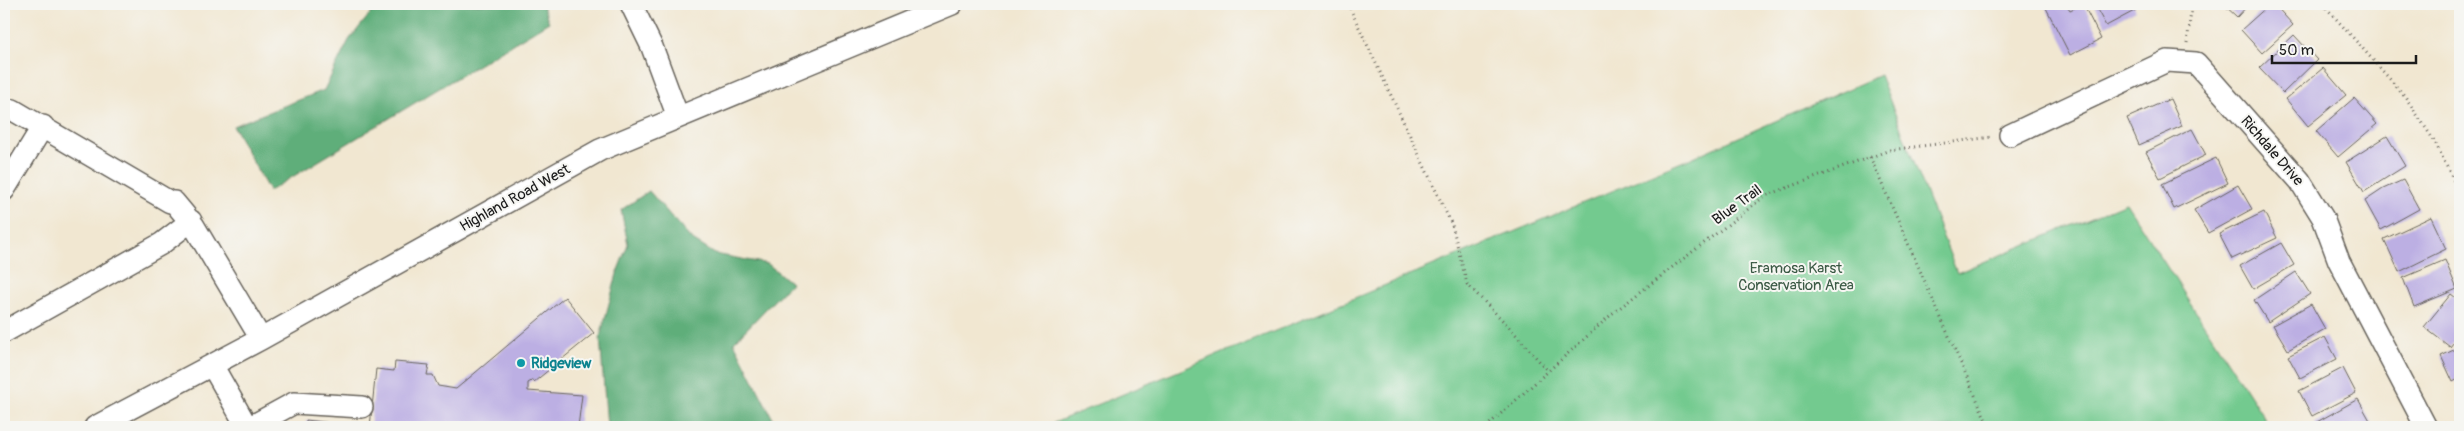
<svg xmlns="http://www.w3.org/2000/svg" width="2464" height="431" viewBox="0 0 2464 431" font-family="Pangolin,sans-serif">
<style>
.green{fill:#73ca8f;stroke:#487356}
.forest{fill:#5eae7a;stroke:#3d654b}
.building{fill:#bcafe3}
.lines{fill:none;stroke-linecap:round;stroke-linejoin:round}
.minor-casing{stroke:#67635b;stroke-width:24}
.path{stroke:#67635b;stroke-width:3;stroke-dasharray:1 4;stroke-linecap:butt}
.minor{stroke:#fff;stroke-width:21}
.culture-dot{fill:#0f9aa8;stroke:#f6f6f2;stroke-width:2}
.labels{text-anchor:middle;dominant-baseline:central;stroke-width:4;stroke-linejoin:round;paint-order:stroke}
.street-label{font-size:15px;fill:#1c1c1c;stroke:#f6f6f2}
.park-label{font-size:15px;fill:#3a5944;stroke:#f6f6f2}
.culture-label{font-size:15px;font-weight:bold;fill:#0d838f;stroke:#f6f6f2;text-anchor:start}
</style>
<rect width="100%" height="100%" fill="#f6f6f2"/>
<filter id="ink" filterUnits="userSpaceOnUse"><feTurbulence type="fractalNoise" baseFrequency=".02" numOctaves="2"/><feDisplacementMap in="SourceGraphic" scale="10" xChannelSelector="R" yChannelSelector="G"/><feConvolveMatrix kernelMatrix="1 2 1 2 8 2 1 2 1" color-interpolation-filters="sRGB"/></filter>
<filter id="wash" filterUnits="userSpaceOnUse"><feTurbulence type="fractalNoise" baseFrequency=".0096" numOctaves="4" result="noise"/><feDisplacementMap in="SourceGraphic" scale="20" xChannelSelector="R" yChannelSelector="G"/><feGaussianBlur stdDeviation="1.12" result="paint"/><feColorMatrix in="noise" values="0 0 0 0 0 0 0 0 0 0 0 0 0 0 0 0 0 1.4 0 .05"/><feComposite in="paint" operator="in"/></filter>
<g filter="url(#wash)">
<rect width="100%" height="100%" fill="#f1e7d1"/>
<path class="green" d="M 1880,75 L 1957,273 L 2126,203 L 2263,416 L 2268,427 L 1044,427 L 1689,159 Z"/>
<path class="forest" d="M 378,4 L 542,4 L 549,22 L 269,191 L 233,126 L 324,90 L 349,40 Z
M 649,191 L 691,239 L 715,254 L 768,264 L 791,283 L 734,342 L 777,427 L 607,427 L 600,337 L 618,270 L 628,244 L 621,210 Z"/>
<g id="blocks">
<path class="building" d="M 2048,4 L 2066,4 L 2070,10 L 2083,4 L 2101,39 L 2070,55 L 2045,6 Z
M 2094,4 L 2133,4 L 2136,10 L 2106,26 Z
M 2223,4 L 2249,4 L 2237,17 Z
M 2270,4 L 2274,4 L 2293,25 L 2262,53 L 2241,30 Z
M 2294,35 L 2317,60 L 2283,93 L 2259,68 Z
M 2323,68 L 2346,95 L 2308,126 L 2286,99 Z
M 2354,98 L 2377,124 L 2338,157 L 2316,131 Z
M 2170,99 L 2182,126 L 2139,145 L 2127,118 Z
M 2192,129 L 2206,155 L 2160,178 L 2146,152 Z
M 2387,136 L 2405,166 L 2364,192 L 2346,162 Z
M 2216,158 L 2228,183 L 2174,209 L 2162,184 Z
M 2403,180 L 2419,209 L 2381,230 L 2365,201 L 2383,189 Z
M 2238,185 L 2252,209 L 2208,233 L 2194,210 Z
M 2264,212 L 2277,238 L 2232,259 L 2219,234 Z
M 2431,217 L 2446,249 L 2399,272 L 2384,239 Z
M 2281,243 L 2294,265 L 2253,289 L 2240,266 Z
M 2445,260 L 2457,289 L 2414,307 L 2403,278 Z
M 2296,272 L 2310,294 L 2268,322 L 2254,300 Z
M 2451,294 L 2460,301 L 2460,334 L 2450,347 L 2424,327 Z
M 565,297 L 594,333 L 534,382 L 533,380 L 528,383 L 528,391 L 582,395 L 578,427 L 370,427 L 376,369 L 394,371 L 395,362 L 429,365 L 427,375 L 433,375 L 438,386 L 456,389 Z
M 2311,304 L 2325,329 L 2288,350 L 2273,325 Z
M 2325,337 L 2337,359 L 2300,378 L 2288,356 Z
M 2460,347 L 2460,378 L 2453,382 L 2441,356 Z
M 2343,368 L 2356,393 L 2312,416 L 2299,391 Z
M 2358,399 L 2372,424 L 2366,427 L 2317,427 L 2315,423 Z
M 306,420 L 332,423 L 332,427 L 306,427 Z"/>
</g>
</g>
<g filter="url(#ink)">
<use href="#blocks" fill-opacity="0" stroke="#67635b" stroke-width="1"/>
<g class="lines">
<g class="minor-casing">
<path id="minor" d="M 631,4 L 652,47 L 678,117
M 13,110 L 170,202 L 174,202 L 194,226 L 261,339
M 2010,135 L 2167,61 L 2196,63 L 2300,181 L 2323,218 L 2339,261 L 2426,427
M 4,190 L 43,126
M 4,332 L 161,244 L 191,221
M 212,365 L 247,427
M 95,427 L 261,339 L 600,150 L 952,4
M 250,427 L 294,403 L 362,407"/>
</g>
<path class="path" d="M 1348,4 L 1452,225 L 1467,284 L 1512,330 L 1548,371
M 2323,4 L 2404,95 L 2435,142 L 2460,194
M 2187,43 L 2192,4
M 1870,157 L 1989,427
M 1486,427 L 1613,313 L 1765,196 L 1890,150 L 1992,137"/>
<use href="#minor" class="minor"/>
</g>
</g>
<circle class="culture-dot" cx="521" cy="363" r="5"/>
<g class="labels">
<g class="street-label">
<text transform="translate(2272 151) rotate(49)">Richdale Drive</text>
<text transform="translate(515 198) rotate(-29)">Highland Road West</text>
<text transform="translate(1737 205) rotate(-36)">Blue Trail</text>
</g>
<g class="park-label">
<text x="1796" y="268">Eramosa Karst<tspan x="1796" dy="17">Conservation Area</tspan></text>
</g>
<g class="culture-label">
<text x="531" y="363">Ridgeview</text>
</g>
</g>
<rect width="2464" height="431" fill="none" stroke="#f6f6f2" stroke-width="20"/>
<path d="M2272 55v8h144v-8" fill="none" stroke="#1c1c1c" stroke-width="2.5"/>
<text x="2279" y="55" font-size="15" fill="#1c1c1c" stroke="#f6f6f2" stroke-width="4" paint-order="stroke">50 m</text>
</svg>
